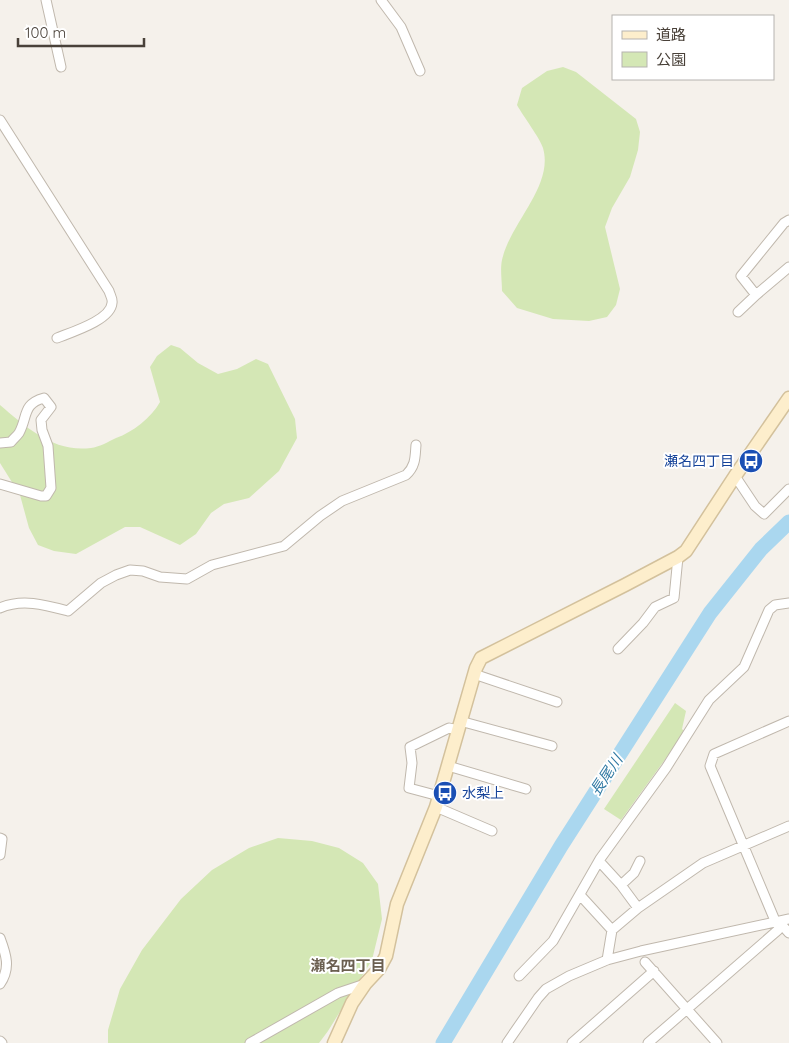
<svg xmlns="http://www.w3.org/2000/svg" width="789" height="1043" viewBox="0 0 789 1043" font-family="Quicksand,'Noto Sans JP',sans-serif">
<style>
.green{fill:#d4e7b5}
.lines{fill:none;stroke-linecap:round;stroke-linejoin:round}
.river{stroke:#aad7ef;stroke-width:15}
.street-casing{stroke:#c0b8ad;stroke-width:11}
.secondary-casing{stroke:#d3c19c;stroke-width:15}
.street{stroke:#fff;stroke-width:9}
.secondary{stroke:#fdeecc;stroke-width:12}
.labels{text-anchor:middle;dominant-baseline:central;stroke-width:4;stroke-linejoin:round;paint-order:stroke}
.transit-label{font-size:14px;fill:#164399;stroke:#fff;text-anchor:end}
.water-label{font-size:15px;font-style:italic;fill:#3079a3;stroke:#fff}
.neighbourhood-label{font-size:15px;font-weight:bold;fill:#6b5f50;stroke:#fff}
</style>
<rect width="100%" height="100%" fill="#f5f1eb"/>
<path class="green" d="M 563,67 L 576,72 L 636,119 L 640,132 L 638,150 L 630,177 L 612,208 L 605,227 L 620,289 L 616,305 L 607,317 L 589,321 L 553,319 L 517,308 L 502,291 C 502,281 500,269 502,260 C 510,223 554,186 543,148 C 540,138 523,116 517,105 L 522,88 L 547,71 Z
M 171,345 L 180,348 L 198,363 L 218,374 L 237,369 L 256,359 L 268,364 L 295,419 L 297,438 L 279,471 L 249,498 L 224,504 L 211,513 L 196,534 L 180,545 L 140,527 L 125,527 L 76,554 L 54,551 L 38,545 L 29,528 L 20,495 L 0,463 L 0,405 C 26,427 54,453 91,448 C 99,447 108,442 116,438 C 133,432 151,418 160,402 L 150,367 L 157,356 Z
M 675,703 L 686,711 L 682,729 L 685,732 L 621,820 L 604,809 Z
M 278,838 L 312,841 L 339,848 L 363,863 L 378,884 L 382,919 L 372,960 L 328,1031 L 319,1043 L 108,1043 L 108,1030 L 120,989 L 142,950 L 181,899 L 212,870 L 249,848 Z"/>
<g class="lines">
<path class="river" d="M 443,1043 L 561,846 L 710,613 L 761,549 L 789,522"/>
<g class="street-casing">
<path id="street" d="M 46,0 L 61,67
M 381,0 L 401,27 L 420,71
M 0,120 L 109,291 C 110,295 113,299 112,303 C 111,320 72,332 57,338
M 789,220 L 784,223 L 741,276 L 756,295 L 789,267
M 738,312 L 756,295
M 0,443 L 11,442 C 13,439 17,436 19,433 C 28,417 22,404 44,398 L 51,407 L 41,420 L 42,430 L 48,446 L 51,488 L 46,496 L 41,496 L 0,484
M 735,476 L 755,506 L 764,514 L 789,489
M 0,608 C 22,598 46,605 68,611 L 101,583 L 116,575 L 130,570 L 143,571 L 160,577 L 187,579 L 212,565 L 284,546 L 320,516 L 342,501 L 406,475 C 416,466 415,456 416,445
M 618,649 L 643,623 L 655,607 L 674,598 L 678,557
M 474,674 L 557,702
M 460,721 L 552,746
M 448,766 L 526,789
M 439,796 L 409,788 L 412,763 L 410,747 L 449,728 L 458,730
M 436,807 L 492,831
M 0,838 L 2,839 L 0,855
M 599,861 L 621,885 L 638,908
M 621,885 L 634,873 L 640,861
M 580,895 L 612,930
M 776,923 L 710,766 L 714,754 L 789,721
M 780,923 L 789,933
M 0,938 C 6,954 11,968 0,984
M 607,960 L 612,930 L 638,908 L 703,863 L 789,826
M 645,962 L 717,1043
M 519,976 L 553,941 L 600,859 L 666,768 L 709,700 L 744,667 L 769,610 L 775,605 L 789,603
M 0,1041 L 2,1043
M 250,1043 L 338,993 L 365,984
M 507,1043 L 538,998 L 546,989 L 569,976 L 607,960 L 641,951 L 789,919
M 572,1043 L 654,971
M 648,1043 L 778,930 L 780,923"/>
</g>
<g class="secondary-casing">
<path id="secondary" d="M 334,1043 L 352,1003 L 365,984 L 379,969 L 386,956 L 397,904 L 436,807 L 476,668 L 481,658 L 625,585 L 678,557 L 686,551 L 735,476 L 789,398"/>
</g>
<use href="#street" class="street"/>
<use href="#secondary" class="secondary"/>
</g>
<defs>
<g id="bus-disc" transform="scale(1.25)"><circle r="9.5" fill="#1a4fb4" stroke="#fff"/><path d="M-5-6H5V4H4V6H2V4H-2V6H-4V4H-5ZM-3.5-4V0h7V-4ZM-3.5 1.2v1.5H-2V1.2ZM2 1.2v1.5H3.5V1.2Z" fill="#fff"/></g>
</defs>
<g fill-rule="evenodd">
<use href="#bus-disc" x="751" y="461"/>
<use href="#bus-disc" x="445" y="793"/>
</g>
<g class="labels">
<g class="transit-label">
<text x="734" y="461">瀬名四丁目</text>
<text x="462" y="793" text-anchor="start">水梨上</text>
</g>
<g class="water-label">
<text transform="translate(606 775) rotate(-57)">長尾川</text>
</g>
<g class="neighbourhood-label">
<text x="348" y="965">瀬名四丁目</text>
</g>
</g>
<rect x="612" y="15" width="162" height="65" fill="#ffffff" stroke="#b6b3b0"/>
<rect x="622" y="31" width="25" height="8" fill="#fdeecc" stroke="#b6b3b0"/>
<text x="656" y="40" font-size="15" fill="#494139">道路</text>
<rect x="622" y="52" width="25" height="15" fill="#d4e7b5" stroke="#b6b3b0"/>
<text x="656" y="65" font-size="15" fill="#494139">公園</text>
<path d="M18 38v8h126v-8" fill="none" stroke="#494139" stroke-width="2.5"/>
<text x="25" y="38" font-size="15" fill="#494139" stroke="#ffffff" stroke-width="4" paint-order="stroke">100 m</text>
</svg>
